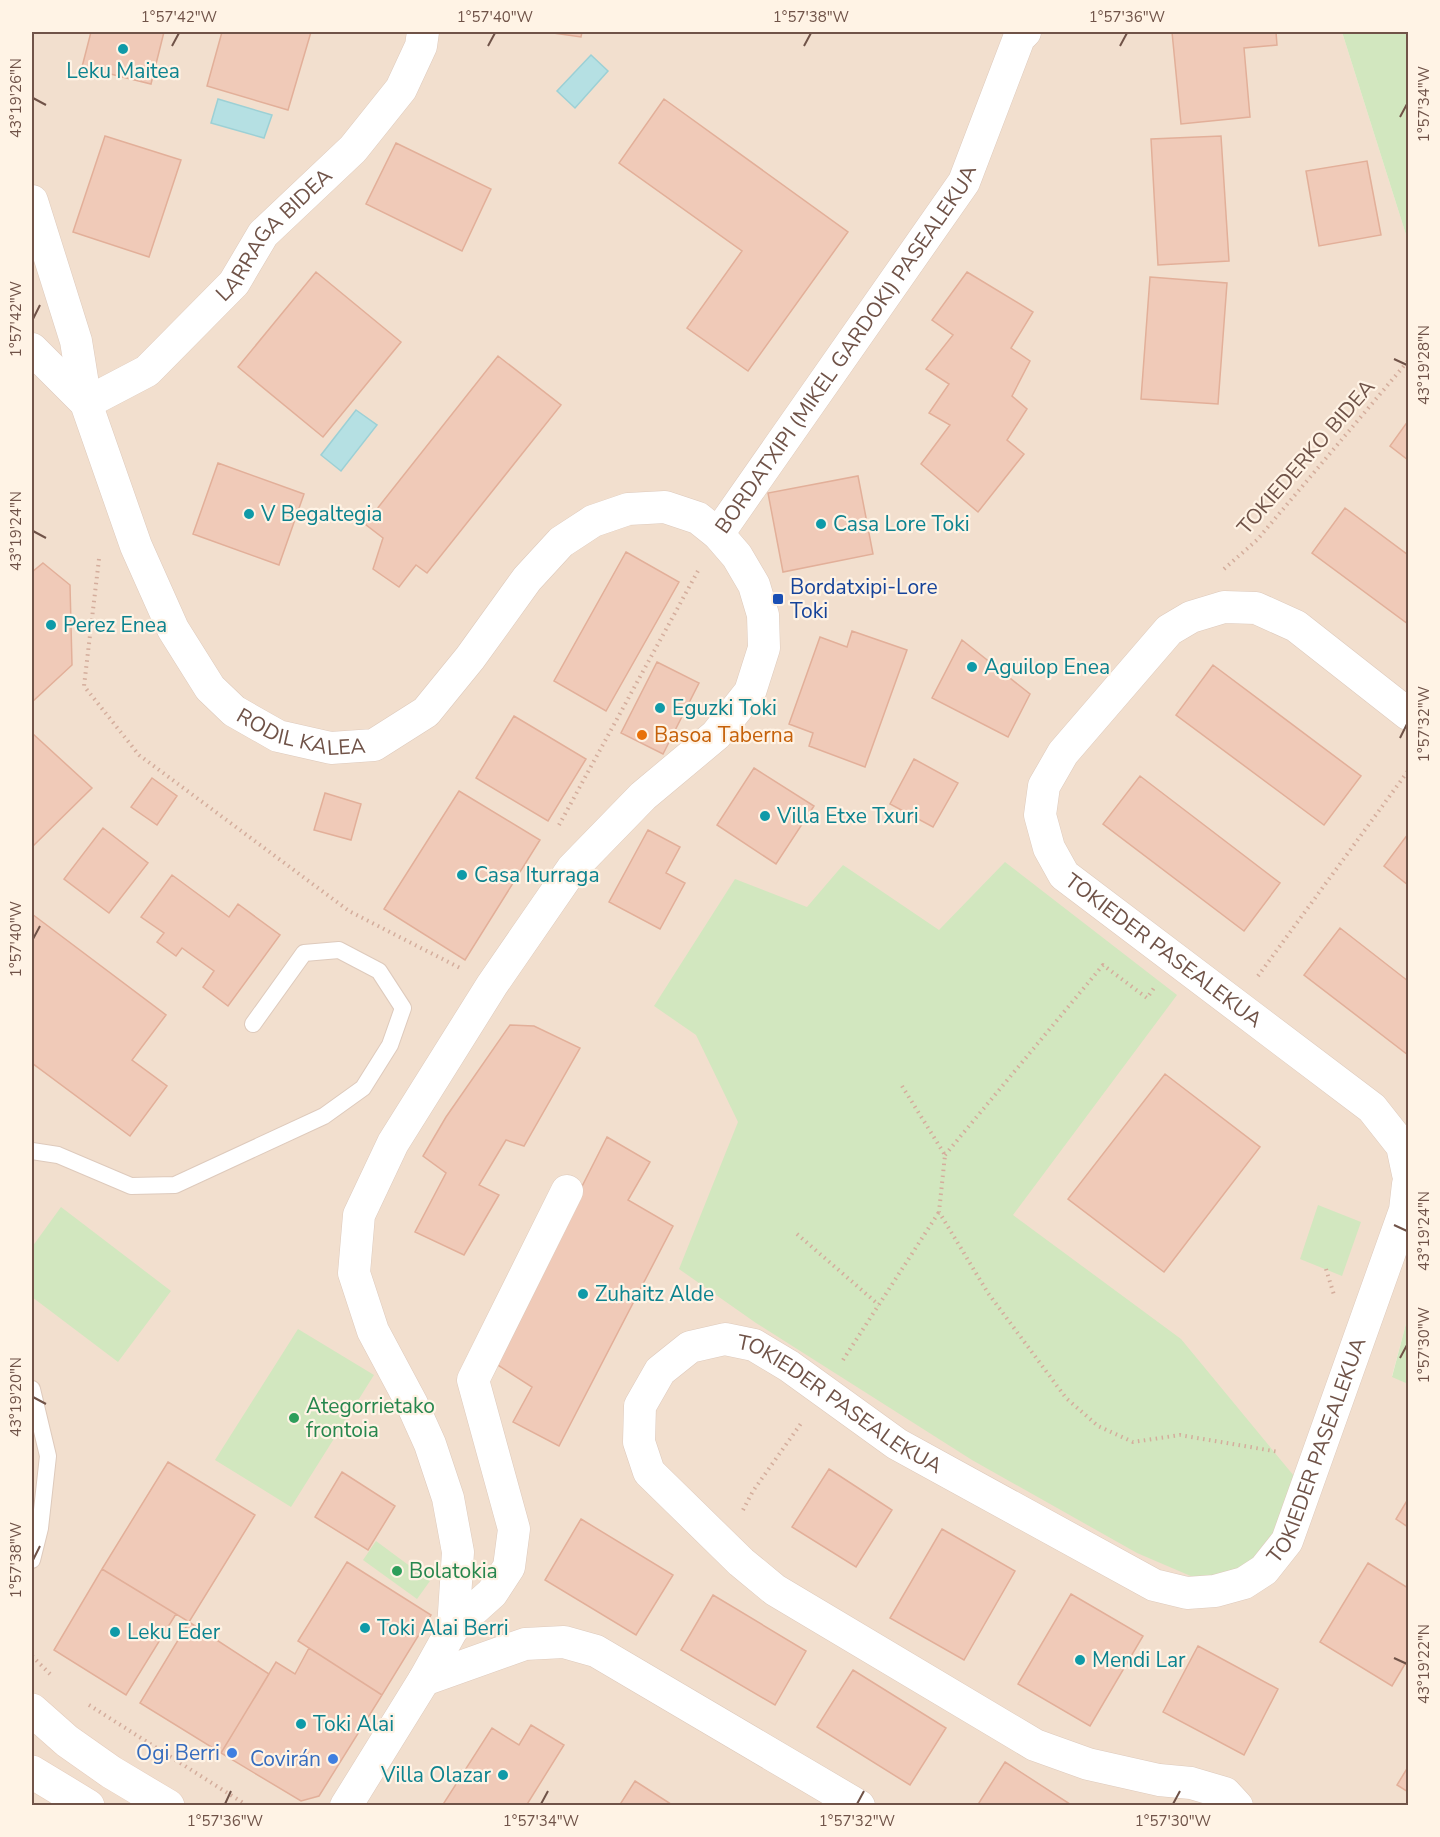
<svg xmlns="http://www.w3.org/2000/svg" width="1440" height="1837" viewBox="0 0 1440 1837" font-family="'Nunito Sans',sans-serif">
<style>
.residential{fill:#f2dfce}
.green{fill:#d2e7bf}
.water{fill:#b5e0e3;stroke:#9cd0d5;stroke-width:1.5}
.building{fill:#f0cab8;stroke:#e2af99;stroke-width:1.5}
.lines{fill:none;stroke-linecap:round;stroke-linejoin:round}
.service-casing{stroke:#decabc;stroke-width:18}
.minor-casing{stroke:#decabc;stroke-width:33}
.secondary-casing{stroke:#e5ccbc;stroke-width:34}
.path{stroke:#d4ad9c;stroke-width:4;stroke-dasharray:1.5 4.5;stroke-linecap:butt}
.service{stroke:#fff;stroke-width:16}
.minor{stroke:#fff;stroke-width:32}
.secondary{stroke:#fff;stroke-width:33}
.ticks{fill:none;stroke:#705348;stroke-width:2}
.culture-dot{fill:#0f9aa8;stroke:#fff3e5;stroke-width:2}
.transit-dot{fill:#1a4fb4;stroke:#fff3e5;stroke-width:2}
.food-dot{fill:#e8710a;stroke:#fff3e5;stroke-width:2}
.leisure-dot{fill:#2e9e5b;stroke:#fff3e5;stroke-width:2}
.shop-dot{fill:#3f7fe0;stroke:#fff3e5;stroke-width:2}
.labels{text-anchor:middle;dominant-baseline:central;stroke-width:4.5;stroke-linejoin:round;paint-order:stroke}
.culture-label{font-size:21px;fill:#0d838f;stroke:#fff3e5;text-anchor:start}
.street-label{font-size:21px;fill:#705348;stroke:#fff3e5}
.transit-label{font-size:21px;fill:#164399;stroke:#fff3e5;text-anchor:start}
.food-label{font-size:21px;fill:#c56008;stroke:#fff3e5;text-anchor:start}
.leisure-label{font-size:21px;fill:#27864d;stroke:#fff3e5;text-anchor:start}
.shop-label{font-size:21px;fill:#366cbe;stroke:#fff3e5;text-anchor:end}
.neatline{fill:none;stroke:#705348;stroke-width:2}
.ticks-label{font-size:15px;text-anchor:middle;fill:#705348}
</style>
<rect width="100%" height="100%" fill="#fbeedf"/>
<path class="residential" d="M 32,32 L 1342,32 L 1408,241 L 1408,1316 L 1392,1376 L 1408,1384 L 1408,1805 L 32,1806 Z"/>
<path class="green" d="M 1342,32 L 1408,32 L 1408,241 Z
M 1005,862 L 1177,995 L 1013,1215 L 1181,1339 L 1294,1476 L 1274,1538 L 1239,1573 L 1193,1577 L 1137,1553 L 972,1460 L 756,1323 L 679,1269 L 738,1122 L 696,1035 L 654,1006 L 735,879 L 807,907 L 843,865 L 939,930 Z
M 1318,1205 L 1361,1222 L 1342,1276 L 1300,1259 Z
M 61,1207 L 171,1291 L 118,1362 L 32,1297 L 32,1247 Z
M 1408,1316 L 1408,1384 L 1392,1377 Z
M 298,1329 L 374,1375 L 291,1507 L 215,1460 Z
M 376,1541 L 430,1581 L 417,1599 L 363,1560 Z"/>
<path class="water" d="M 591,55 L 608,71 L 575,108 L 557,91 Z
M 218,99 L 272,115 L 264,138 L 211,123 Z
M 356,410 L 377,425 L 341,471 L 321,455 Z"/>
<path class="building" d="M 91,32 L 164,32 L 151,84 L 82,67 Z
M 222,32 L 311,32 L 288,110 L 207,86 Z
M 546,32 L 582,32 L 581,37 Z
M 1172,32 L 1276,32 L 1277,45 L 1244,48 L 1250,117 L 1181,124 Z
M 664,99 L 848,232 L 748,371 L 687,328 L 742,251 L 619,163 Z
M 105,136 L 181,160 L 149,257 L 73,232 Z
M 1221,136 L 1229,261 L 1158,265 L 1151,139 Z
M 396,143 L 491,189 L 462,251 L 366,204 Z
M 1367,161 L 1381,235 L 1319,246 L 1306,171 Z
M 316,272 L 401,342 L 323,437 L 238,367 Z
M 967,272 L 1033,312 L 1011,348 L 1030,361 L 1012,396 L 1027,409 L 1007,440 L 1024,454 L 978,512 L 921,464 L 950,425 L 929,413 L 949,384 L 926,369 L 953,335 L 932,320 Z
M 1150,277 L 1227,283 L 1218,404 L 1141,399 Z
M 498,356 L 561,405 L 427,573 L 416,565 L 399,587 L 373,569 L 383,538 L 365,524 Z
M 1408,421 L 1408,460 L 1390,446 Z
M 218,463 L 304,494 L 279,565 L 193,534 Z
M 858,476 L 873,554 L 783,572 L 768,493 Z
M 1345,508 L 1408,555 L 1408,624 L 1312,553 Z
M 626,552 L 679,582 L 606,711 L 554,681 Z
M 43,563 L 70,585 L 72,665 L 32,702 L 32,572 Z
M 852,631 L 907,650 L 865,767 L 809,746 L 813,733 L 789,724 L 820,637 L 847,647 Z
M 962,640 L 1030,694 L 1008,737 L 932,698 Z
M 657,662 L 699,683 L 663,754 L 621,733 Z
M 1213,665 L 1361,776 L 1324,825 L 1176,715 Z
M 514,716 L 586,759 L 548,821 L 476,778 Z
M 32,733 L 92,788 L 32,847 Z
M 914,759 L 958,783 L 933,827 L 890,804 Z
M 754,768 L 814,806 L 776,864 L 717,825 Z
M 1140,776 L 1280,883 L 1244,931 L 1103,824 Z
M 152,778 L 177,796 L 157,825 L 131,807 Z
M 459,791 L 540,840 L 465,960 L 384,909 Z
M 325,793 L 361,804 L 351,840 L 314,830 Z
M 103,828 L 148,863 L 109,913 L 64,879 Z
M 648,830 L 680,847 L 666,873 L 685,883 L 660,929 L 609,902 Z
M 1408,834 L 1408,885 L 1384,866 Z
M 172,875 L 229,917 L 238,904 L 280,935 L 228,1006 L 203,987 L 214,971 L 182,948 L 176,956 L 157,942 L 164,933 L 141,917 Z
M 32,914 L 166,1015 L 132,1060 L 167,1086 L 130,1136 L 32,1063 Z
M 1340,928 L 1408,981 L 1408,1055 L 1304,975 Z
M 510,1025 L 534,1026 L 580,1048 L 524,1146 L 506,1140 L 479,1185 L 499,1195 L 464,1255 L 415,1232 L 446,1173 L 423,1156 L 446,1117 Z
M 1165,1074 L 1260,1147 L 1164,1272 L 1068,1199 Z
M 607,1137 L 650,1162 L 628,1200 L 673,1226 L 559,1446 L 513,1422 L 532,1387 L 493,1362 Z
M 168,1462 L 255,1515 L 189,1622 L 102,1569 Z
M 829,1469 L 892,1510 L 856,1567 L 792,1527 Z
M 342,1472 L 395,1506 L 368,1550 L 315,1517 Z
M 1408,1499 L 1408,1527 L 1396,1519 Z
M 581,1519 L 673,1575 L 636,1635 L 545,1580 Z
M 942,1529 L 1015,1571 L 964,1660 L 890,1618 Z
M 347,1562 L 431,1615 L 382,1695 L 298,1641 Z
M 1368,1563 L 1408,1588 L 1408,1659 L 1392,1686 L 1320,1642 Z
M 102,1569 L 176,1614 L 126,1695 L 54,1650 Z
M 1071,1594 L 1143,1636 L 1090,1726 L 1018,1684 Z
M 713,1595 L 806,1651 L 775,1705 L 681,1650 Z
M 189,1622 L 269,1674 L 221,1753 L 140,1703 Z
M 1198,1646 L 1278,1689 L 1244,1755 L 1163,1712 Z
M 309,1648 L 382,1695 L 319,1796 L 301,1801 L 221,1753 L 276,1662 L 295,1674 Z
M 853,1670 L 946,1728 L 910,1785 L 817,1727 Z
M 531,1725 L 564,1745 L 526,1806 L 442,1806 L 492,1728 L 519,1745 Z
M 1005,1762 L 1073,1806 L 977,1806 Z
M 1408,1767 L 1408,1792 L 1397,1785 Z
M 635,1781 L 674,1806 L 619,1806 Z"/>
<g class="lines">
<g class="service-casing">
<path id="service" d="M 32,1151 L 58,1155 L 131,1186 L 175,1185 L 324,1116 L 363,1088 L 390,1045 L 403,1008 L 379,971 L 339,950 L 304,953 L 253,1024
M 32,1389 L 48,1456 L 40,1528 L 32,1560"/>
</g>
<g class="minor-casing">
<g id="minor">
<path d="M 32,201 L 76,341 L 86,403"/>
<path id="s1" d="M 32,349 L 86,403 L 136,546 L 173,629 L 210,688 L 234,711 L 278,736 L 331,748 L 374,745 L 426,712 L 470,658 L 527,579 L 561,542 L 593,521 L 628,509 L 665,507 L 698,518 L 718,534 L 737,556 L 754,585 L 763,615 L 764,648 L 750,692 L 716,735 L 643,796 L 572,869 L 492,985 L 393,1143 L 359,1215 L 354,1273 L 373,1331 L 412,1404 L 430,1444 L 448,1498 L 458,1552 L 453,1628 L 424,1680 L 346,1806"/>
<path id="s2" d="M 86,403 L 147,371 L 234,283 L 263,234 L 353,149 L 401,89 L 421,46 L 423,32"/>
<path id="s3" d="M 718,534 L 964,182 L 1019,38 L 1025,32"/>
<path id="s4" d="M 1408,714 L 1296,626 L 1256,608 L 1224,607 L 1191,617 L 1169,630 L 1063,753 L 1044,786 L 1040,815 L 1049,848 L 1064,875 L 1372,1108 L 1402,1146 L 1408,1174"/>
<path d="M 453,1628 L 492,1593 L 509,1567 L 514,1529 L 473,1380 L 567,1191"/>
<path d="M 424,1680 L 525,1644 L 564,1642 L 596,1651 L 859,1806"/>
<path id="s5" d="M 1237,1806 L 1225,1793 L 1191,1783 L 1159,1780 L 1088,1764 L 1035,1745 L 775,1590 L 741,1562 L 649,1472 L 639,1442 L 640,1406 L 660,1371 L 690,1347 L 725,1339 L 754,1345 L 789,1366 L 897,1444 L 1154,1585 L 1187,1593 L 1215,1591 L 1244,1583 L 1264,1570 L 1287,1541 L 1405,1210 L 1408,1184"/>
</g>
</g>
<g class="secondary-casing">
<path id="secondary" d="M 32,1710 L 67,1741 L 111,1772 L 168,1806
M 32,1772 L 88,1806"/>
</g>
<path class="path" d="M 99,559 L 84,686 L 139,755 L 349,911 L 460,968
M 1224,569 L 1257,540 L 1408,361
M 559,825 L 699,569
M 1258,976 L 1408,771
M 902,1086 L 945,1155 L 939,1212 L 988,1293 L 1066,1398 L 1098,1426 L 1133,1442 L 1180,1435 L 1279,1452
M 945,1155 L 1103,965 L 1147,998 L 1154,988
M 797,1234 L 879,1305
M 1326,1269 L 1334,1295
M 843,1360 L 939,1212
M 743,1510 L 753,1491 L 802,1422
M 32,1656 L 50,1674
M 89,1705 L 248,1806"/>
<use href="#service" class="service"/>
<use href="#minor" class="minor"/>
<use href="#secondary" class="secondary"/>
</g>
<path class="ticks" d="M 172,46 L 179,33M 488,46 L 495,33M 804,46 L 811,33M 1120,46 L 1127,33M 33,98 L 46,105M 1400,117 L 1407,104M 33,319 L 40,305M 1394,359 L 1407,365M 33,531 L 46,538M 1400,738 L 1407,724M 33,939 L 40,926M 1394,1225 L 1407,1231M 1400,1358 L 1407,1345M 33,1397 L 46,1404M 33,1560 L 40,1546M 1394,1658 L 1407,1664M 225,1804 L 231,1791M 541,1804 L 548,1791M 857,1804 L 864,1791M 1173,1804 L 1180,1791"/>
<g class="culture-dot">
<circle cx="123" cy="49" r="6"/>
<circle cx="249" cy="514" r="6"/>
<circle cx="821" cy="524" r="6"/>
<circle cx="51" cy="625" r="6"/>
<circle cx="972" cy="667" r="6"/>
<circle cx="660" cy="708" r="6"/>
<circle cx="765" cy="816" r="6"/>
<circle cx="462" cy="875" r="6"/>
<circle cx="583" cy="1294" r="6"/>
<circle cx="365" cy="1628" r="6"/>
<circle cx="115" cy="1632" r="6"/>
<circle cx="1080" cy="1660" r="6"/>
<circle cx="301" cy="1724" r="6"/>
<circle cx="503" cy="1775" r="6"/>
</g>
<rect class="transit-dot" x="772" y="593" width="12" height="12" rx="3"/>
<circle class="food-dot" cx="642" cy="735" r="6"/>
<g class="leisure-dot">
<circle cx="294" cy="1418" r="6"/>
<circle cx="397" cy="1571" r="6"/>
</g>
<g class="shop-dot">
<circle cx="232" cy="1753" r="6"/>
<circle cx="333" cy="1759" r="6"/>
</g>
<g class="labels">
<g class="culture-label">
<text x="123" y="71" text-anchor="middle">Leku Maitea</text>
<text x="261" y="514">V Begaltegia</text>
<text x="833" y="524">Casa Lore Toki</text>
<text x="63" y="625">Perez Enea</text>
<text x="984" y="667">Aguilop Enea</text>
<text x="672" y="708">Eguzki Toki</text>
<text x="777" y="816">Villa Etxe Txuri</text>
<text x="474" y="875">Casa Iturraga</text>
<text x="595" y="1294">Zuhaitz Alde</text>
<text x="377" y="1628">Toki Alai Berri</text>
<text x="127" y="1632">Leku Eder</text>
<text x="1092" y="1660">Mendi Lar</text>
<text x="313" y="1724">Toki Alai</text>
<text x="491" y="1775" text-anchor="end">Villa Olazar</text>
</g>
<g class="street-label">
<text stroke="none"><textPath href="#s2" startOffset="256">LARRAGA BIDEA</textPath></text>
<text stroke="none"><textPath href="#s3" startOffset="225">BORDATXIPI (MIKEL GARDOKI) PASEALEKUA</textPath></text>
<text transform="translate(1306 457) rotate(-49)">TOKIEDERKO BIDEA</text>
<text stroke="none"><textPath href="#s1" startOffset="494">RODIL KALEA</textPath></text>
<text stroke="none"><textPath href="#s4" startOffset="698">TOKIEDER PASEALEKUA</textPath></text>
<text stroke="none"><textPath href="#s5" startOffset="1005">TOKIEDER PASEALEKUA</textPath></text>
<text stroke="none"><textPath href="#s5" startOffset="1617">TOKIEDER PASEALEKUA</textPath></text>
</g>
<g class="transit-label">
<text x="790" y="587">Bordatxipi-Lore<tspan x="790" dy="24">Toki</tspan></text>
</g>
<g class="food-label">
<text x="654" y="735">Basoa Taberna</text>
</g>
<g class="leisure-label">
<text x="306" y="1406">Ategorrietako<tspan x="306" dy="24">frontoia</tspan></text>
<text x="409" y="1571">Bolatokia</text>
</g>
<g class="shop-label">
<text x="220" y="1753">Ogi Berri</text>
<text x="321" y="1759">Covirán</text>
</g>
</g>
<rect width="1440" height="1837" fill="none" stroke="#fff3e5" stroke-width="66"/>
<rect x="33" y="33" width="1374" height="1771" class="neatline"/>
<g class="ticks-label">
<text x="179" y="22">1°57'42"W</text>
<text x="495" y="22">1°57'40"W</text>
<text x="811" y="22">1°57'38"W</text>
<text x="1127" y="22">1°57'36"W</text>
<text transform="translate(16 98) rotate(-90)" y="5">43°19'26"N</text>
<text transform="translate(1424 104) rotate(-90)" y="5">1°57'34"W</text>
<text transform="translate(16 319) rotate(-90)" y="5">1°57'42"W</text>
<text transform="translate(1424 365) rotate(-90)" y="5">43°19'28"N</text>
<text transform="translate(16 531) rotate(-90)" y="5">43°19'24"N</text>
<text transform="translate(1424 724) rotate(-90)" y="5">1°57'32"W</text>
<text transform="translate(16 939) rotate(-90)" y="5">1°57'40"W</text>
<text transform="translate(1424 1231) rotate(-90)" y="5">43°19'24"N</text>
<text transform="translate(1424 1345) rotate(-90)" y="5">1°57'30"W</text>
<text transform="translate(16 1397) rotate(-90)" y="5">43°19'20"N</text>
<text transform="translate(16 1560) rotate(-90)" y="5">1°57'38"W</text>
<text transform="translate(1424 1664) rotate(-90)" y="5">43°19'22"N</text>
<text x="225" y="1826">1°57'36"W</text>
<text x="541" y="1826">1°57'34"W</text>
<text x="857" y="1826">1°57'32"W</text>
<text x="1173" y="1826">1°57'30"W</text>
</g>
</svg>
